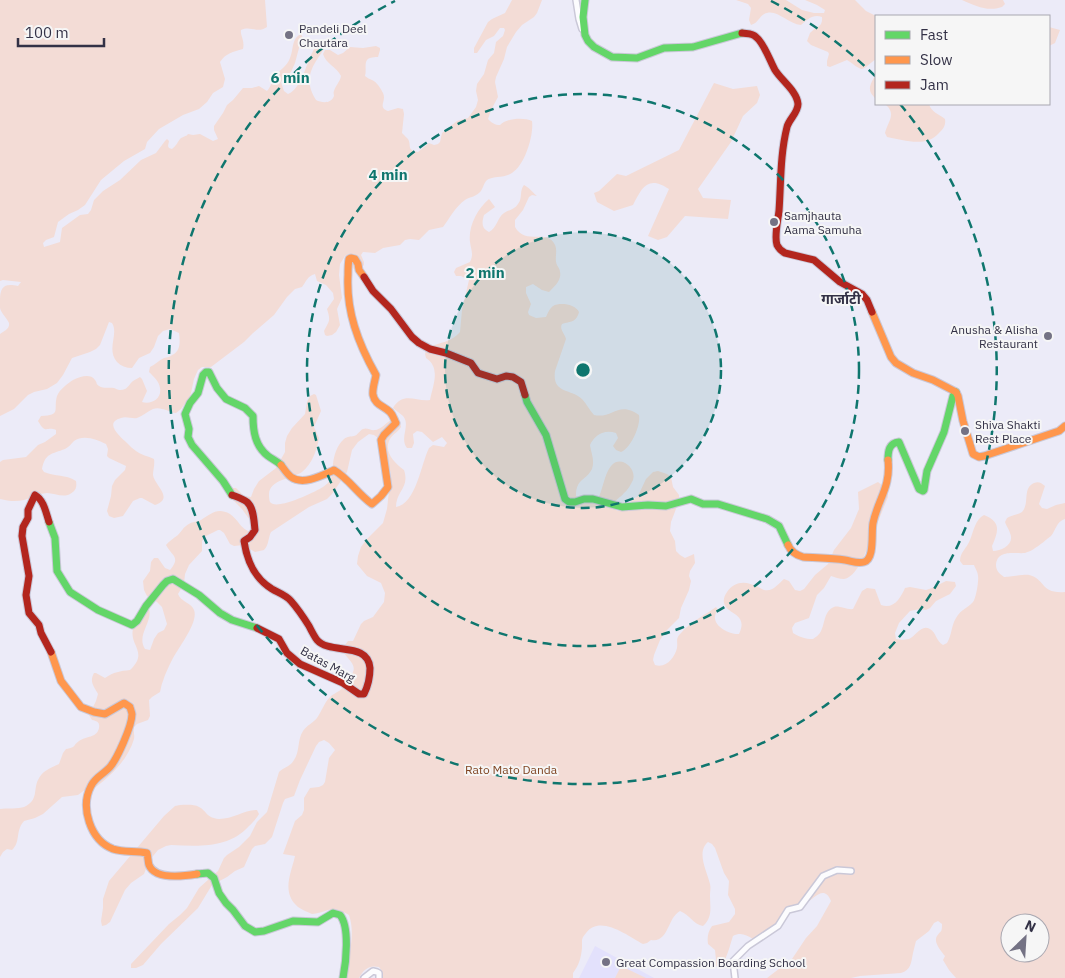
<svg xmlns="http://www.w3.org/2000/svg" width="1065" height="978" viewBox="0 0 1065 978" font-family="'IBM Plex Sans','Noto Sans Devanagari',sans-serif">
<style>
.built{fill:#e3e1fc}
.green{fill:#f3dcd6;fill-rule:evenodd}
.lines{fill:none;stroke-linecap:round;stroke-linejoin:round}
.street-casing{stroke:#cac8d8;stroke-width:8}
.fast-casing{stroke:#cac8d8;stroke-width:9}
.slow-casing{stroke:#cac8d8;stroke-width:9}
.jam-casing{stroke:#cac8d8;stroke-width:9}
.street{stroke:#fcfcfe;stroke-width:5}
.fast{stroke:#63d668;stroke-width:7}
.slow{stroke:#ff974d;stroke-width:7}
.jam{stroke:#b3261e;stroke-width:7}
.ring{fill:none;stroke:#0f766e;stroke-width:2.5;stroke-dasharray:9 6}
.poi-dot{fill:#747284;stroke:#f6f6f6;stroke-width:2}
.labels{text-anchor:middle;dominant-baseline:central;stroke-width:4;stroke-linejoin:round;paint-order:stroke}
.poi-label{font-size:12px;fill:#333146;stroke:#f6f6f6;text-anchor:start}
.street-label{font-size:12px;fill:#333146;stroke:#f6f6f6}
.park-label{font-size:12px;fill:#7f4421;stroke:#f6f6f6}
.neighbourhood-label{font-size:14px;font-weight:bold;fill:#333146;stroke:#f6f6f6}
.centre{fill:#0f766e;stroke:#f6f6f6;stroke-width:2.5}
.ring-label{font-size:15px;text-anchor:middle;font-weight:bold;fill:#0f766e;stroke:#f6f6f6;stroke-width:4;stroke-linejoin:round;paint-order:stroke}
</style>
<rect width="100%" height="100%" fill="#ecebf8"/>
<path class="built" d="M 595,946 L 654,978 L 579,978 Z"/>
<path class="green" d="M 0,0 L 265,0 L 267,27 C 257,34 251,25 241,30 C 240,36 245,40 243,49 C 233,52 226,53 220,62 L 225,79 L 223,87 L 213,93 L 207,102 L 199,109 L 183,115 L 159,129 L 147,142 L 145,149 L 124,161 L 101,180 L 85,205 L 78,210 L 69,214 L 58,222 L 54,237 L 46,240 L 43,243 L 44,247 L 60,242 L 62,228 L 80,215 L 88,214 L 91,210 L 94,200 L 103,191 L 120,180 L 141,160 L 156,153 L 165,141 L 167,139 L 169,141 L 168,146 L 169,148 L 172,149 C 176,146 177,143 180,139 C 183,136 186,137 188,134 L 193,135 L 200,134 L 213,141 L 218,139 L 214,130 L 214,126 L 223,113 L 227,105 L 233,100 L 243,88 L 252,88 L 259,86 L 267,91 C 272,85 271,82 274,77 C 279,70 287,67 290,58 C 294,49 291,39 301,34 L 303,38 L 299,48 L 295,63 L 291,72 L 281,82 L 284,91 L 288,94 C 305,87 306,54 321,40 L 326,40 C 326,47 322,52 318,58 C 308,73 306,84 316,100 C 322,103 331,104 334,96 C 334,94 333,93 334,91 C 335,86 340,82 341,76 C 337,67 326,64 323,54 L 325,50 L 330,50 L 338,55 L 343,53 L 350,47 L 363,48 L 376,46 L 380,48 L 380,50 L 378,57 C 375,57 373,57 370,58 C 363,60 367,70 365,76 C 367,78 370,79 372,80 C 377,82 381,89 383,93 C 387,101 377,107 388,111 L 398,108 L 403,109 L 404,114 L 402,133 C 403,134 407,138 408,139 C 412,146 406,150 418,152 L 429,143 L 434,145 L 438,144 L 440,142 L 442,133 L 457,121 L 468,118 L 476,107 L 478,100 L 476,91 L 477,84 L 484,74 L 488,60 L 494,53 L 496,42 L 503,36 L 505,30 L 504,28 L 500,28 L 494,36 L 486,40 L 477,53 L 474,53 L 474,48 L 488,22 L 492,19 L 505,13 L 512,0 L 542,0 L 537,13 L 534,17 L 522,25 L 516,32 L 507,47 L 504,59 L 496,77 L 495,82 L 498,97 L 491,110 L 488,119 C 492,123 495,125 500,125 C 507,118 524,117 532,121 C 534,135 525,165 512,173 C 505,178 491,176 487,180 C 483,184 483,190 479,193 C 475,197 469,197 465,200 C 455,207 450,218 443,227 L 429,230 L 419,240 L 410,239 L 405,240 L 400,245 L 383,248 L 375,253 L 363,252 L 361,255 L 364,262 L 364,265 L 359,270 L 354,269 L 351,266 L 352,259 L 350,255 L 345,256 L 340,264 L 339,275 L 342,298 L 337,309 L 340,325 L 336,332 L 332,335 L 327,336 L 325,335 L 324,331 C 329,321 331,321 327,309 L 334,299 L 333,293 L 326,285 L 317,281 L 315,274 C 307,276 306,282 302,287 L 295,289 L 287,297 L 274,315 L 253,333 L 244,342 L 211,367 L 202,367 L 198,370 L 194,379 L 191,393 L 189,398 L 181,409 L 176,413 C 169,412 160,406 153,409 C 148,411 143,416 137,418 C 132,419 126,416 121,418 C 103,423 121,437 127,443 C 130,446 133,449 136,451 C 141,455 148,456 154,459 C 155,465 153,470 153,475 C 154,485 175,498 155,505 L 142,498 L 140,498 L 133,501 L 123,516 L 114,518 L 109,516 L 107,511 L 111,496 L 112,486 L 115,480 L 125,470 L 126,466 L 109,458 L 107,456 L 108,449 L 106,444 C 97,440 84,434 74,441 C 71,444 69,447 65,449 C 52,454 45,453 42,469 L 44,472 C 56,477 65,474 76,481 C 77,487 76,491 70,494 C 63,498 54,493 47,493 C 37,494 32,497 24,500 C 16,502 8,501 0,499 L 0,462 L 3,460 L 26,457 L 38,445 L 45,442 L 56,434 L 56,430 C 46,426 46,435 38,421 L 41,416 C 62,415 53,410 57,396 C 60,389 67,384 73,380 C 80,377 90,373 95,380 C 98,384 95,383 99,386 C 104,389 109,387 114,388 C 118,390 121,391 125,389 C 128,388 130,383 133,381 C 135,380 138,378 140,377 L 142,379 L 147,391 L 142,402 C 151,405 162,399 160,388 C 159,381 154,377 149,372 L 150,367 C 155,365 159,360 164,358 C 167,357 170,357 172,355 C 181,351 180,341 179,333 L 170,329 L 163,331 L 158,336 L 154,347 L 150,353 L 139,358 L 132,368 C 126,368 121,366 117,362 C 106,349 119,334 112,323 L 109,322 L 100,345 L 96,349 L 90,352 L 72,358 L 63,375 L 57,383 L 47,389 L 34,392 L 28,395 L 14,409 L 0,416 L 0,334 C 4,331 10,329 9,323 C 7,318 1,313 0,308 C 0,306 0,303 0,300 C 0,286 5,283 18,286 L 21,282 L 3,280 L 0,281 Z
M 736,0 L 786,0 L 802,10 L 814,13 L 824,13 L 825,10 L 817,5 L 805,0 L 855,0 L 866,11 L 876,16 L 876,59 C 859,72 865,72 847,60 L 830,67 L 827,66 L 827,61 L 829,54 L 828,52 L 811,45 L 807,41 C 808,38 809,36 810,33 C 816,26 823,28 822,17 C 813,14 808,19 801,25 C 788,24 778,10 767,13 C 760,14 759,23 751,25 L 749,20 L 751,8 L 748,4 Z
M 962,0 L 1003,0 L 1005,4 L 1002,7 C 987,12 976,6 962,0 Z
M 1049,27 L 1060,30 L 1055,43 L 1049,46 Z
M 876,74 L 876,99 C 866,90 870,85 876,74 Z
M 714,83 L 733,89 L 757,86 L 760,95 L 757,103 L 743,116 L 731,142 L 698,189 L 703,198 L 731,200 L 728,219 L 685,216 L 667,237 L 658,240 L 648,236 L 669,189 C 648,175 642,187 633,205 L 614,211 L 597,202 L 594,193 L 599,191 L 617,174 L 626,176 L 679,150 Z
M 885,104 L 929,104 C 931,112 939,114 945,119 C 946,126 943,129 939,133 C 926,148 904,140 887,137 L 885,133 C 888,121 897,114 885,104 Z
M 524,185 C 530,188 532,192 537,196 L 532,195 L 529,197 L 523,210 L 515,220 L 515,227 C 526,246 547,228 555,245 C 558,252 554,258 557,265 C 558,267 560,269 560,272 C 562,280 554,287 549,292 L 542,290 L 533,284 L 526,287 L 526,293 L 531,304 L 528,312 L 529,315 L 536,318 L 546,317 C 548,313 549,309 553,306 C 560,302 575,304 579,312 C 576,323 571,321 562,324 C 559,329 565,334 566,339 L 555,371 C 552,394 570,388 582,399 C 587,404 589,410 594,415 C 613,419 618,400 639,415 C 641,425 631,448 621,452 L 616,450 L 613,446 L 618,438 L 616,433 C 605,429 595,434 590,445 C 591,453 595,460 592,469 C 586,481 576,478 576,496 L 581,500 L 598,499 C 603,489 604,475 611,466 C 620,454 637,468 633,480 C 631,484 628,490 624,493 C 620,498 616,499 613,504 L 614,509 L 618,511 L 638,496 L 646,479 L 653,472 L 658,471 L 667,474 L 671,477 L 673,487 L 679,495 L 679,501 L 671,522 L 670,531 L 675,541 L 676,551 L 680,555 L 685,558 L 694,554 L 695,563 L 690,571 L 689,576 L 691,581 L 689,590 L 681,608 L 679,618 L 666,631 L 660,640 L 654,655 L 653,660 L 655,665 C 666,669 675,657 677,648 C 678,641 675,639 681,633 C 690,622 705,615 716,607 L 718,610 C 707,623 728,635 739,634 C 749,613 727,615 724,603 C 723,599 725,595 727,592 C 735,580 747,581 758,587 C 759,587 763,590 764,590 C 773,592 778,584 784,579 L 789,581 L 795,590 L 800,591 L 804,589 L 815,575 L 828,564 L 834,550 L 851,528 L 859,509 L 858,492 L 878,482 C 884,487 888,489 888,497 L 862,561 C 858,567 852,578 844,579 C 839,579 835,577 831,576 L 824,588 L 817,595 L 809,618 L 795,623 L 792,628 L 793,633 C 800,637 805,639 813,639 C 816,637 820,634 821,631 C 825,623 824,611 834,607 C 838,605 847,610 853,609 L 862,591 L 867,588 L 875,589 L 881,605 C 894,610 901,597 905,588 L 910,587 L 926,590 L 932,588 L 946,581 L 955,582 L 956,586 L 950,594 L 936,601 L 930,608 L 926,610 L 920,609 L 910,611 L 899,623 L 895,633 L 896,639 C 901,640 904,640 909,639 C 916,636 921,624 930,629 C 936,632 936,641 943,645 L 947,643 C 952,635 951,626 956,618 C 962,608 967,609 973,602 C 976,599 979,580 978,576 C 978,572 975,568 974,565 L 963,565 L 960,561 C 960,552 967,548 970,540 C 974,530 975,520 984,515 C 1002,522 998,532 992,546 L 993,551 C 1002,551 1015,544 1010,533 C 1009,529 1006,526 1005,522 L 1007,518 C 1011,515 1018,515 1022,512 C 1030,504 1022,488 1034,483 C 1039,481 1041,483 1045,486 L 1039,504 L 1042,508 L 1047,509 L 1056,505 L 1065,503 L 1065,519 C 1056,522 1056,530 1051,536 C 1047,539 1039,546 1035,548 C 1033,550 1028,552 1025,553 C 1015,554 997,549 996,565 C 996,571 1000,574 1004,577 C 1009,577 1026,574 1029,575 C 1046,579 1040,594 1065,592 L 1065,978 L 956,978 L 949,970 L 943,960 L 945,956 C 941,951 933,942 937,936 C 941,930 942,933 942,924 L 938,921 L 934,923 L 929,931 L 916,941 C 915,945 914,949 913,953 C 911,963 911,970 901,973 L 860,976 L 851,978 L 767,978 L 792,959 L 806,938 L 817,926 L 831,901 C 824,884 814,899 806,903 C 800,906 792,908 788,912 C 782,918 778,928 771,934 C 767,938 758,937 753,939 C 746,935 741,932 733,936 C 730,945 726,963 719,968 L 715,965 L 716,960 L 715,950 L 708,944 C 707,937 708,932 712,926 L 729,922 L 735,914 L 735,909 L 728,895 L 729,881 L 724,873 L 715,848 L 712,844 L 708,842 C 696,852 707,871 710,884 C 711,888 710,891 710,896 C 710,907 713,917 703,926 C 693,924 690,915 680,911 C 667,918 669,943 651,940 L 647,943 L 643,944 C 628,936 600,914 586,933 C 584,936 583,936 582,940 C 582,942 582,946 582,948 C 581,958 579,965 573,973 L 573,978 L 383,978 L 382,971 L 379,967 C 369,965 364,969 359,978 L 346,978 C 348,957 356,935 349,915 C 330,904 330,912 312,914 C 308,912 302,910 298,907 C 281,892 291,874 295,856 L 283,854 L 295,821 L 302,815 L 304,810 L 304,798 L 310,788 L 319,787 L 323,785 L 325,782 L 329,758 L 335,750 L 329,743 L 324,740 L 319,742 L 316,746 L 300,780 L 294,796 L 285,799 L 283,803 L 272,837 L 265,844 L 255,846 L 252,849 L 244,867 L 235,871 L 227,877 L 212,885 L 198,908 L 161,944 L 143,965 L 136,968 L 131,968 L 131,964 L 169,924 L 180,915 L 187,908 L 199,888 L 218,871 L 224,858 L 227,855 L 239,847 L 250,836 L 257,822 L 267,812 L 279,772 C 284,767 290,767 294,760 C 300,752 297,740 303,731 C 307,725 313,723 317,718 C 322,711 324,703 330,697 C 333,694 336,693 339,691 C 342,690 352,676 353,672 C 357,663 344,657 342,649 L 348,641 L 353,641 L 361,624 L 364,621 L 373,617 L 384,602 L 385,593 L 381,583 L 367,576 L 357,564 L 358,556 L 361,547 L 366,540 L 383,523 L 387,509 L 391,473 L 378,438 L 374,435 L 369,434 L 358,442 L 352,450 L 347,472 L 332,494 L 327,499 L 309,507 L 271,532 C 268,538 269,545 264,550 L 255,552 L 243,545 L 234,546 L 230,544 L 224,533 L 220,530 L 218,530 L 206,536 L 202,541 L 202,551 L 189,565 L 185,574 L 184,584 L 178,594 C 181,602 192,603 194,610 C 199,622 178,648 172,660 C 169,666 165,674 163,681 C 161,685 161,689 160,692 L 152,697 L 149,700 L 150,716 L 148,720 L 137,724 L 134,727 C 133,731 135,735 134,739 C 127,763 105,781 85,795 L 86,789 L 78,795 L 62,797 L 43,814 L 35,818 L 24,821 C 15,831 21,842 12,850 L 7,849 L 3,852 L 0,857 L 0,809 C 6,808 19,809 24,807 C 39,800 33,790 38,780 C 42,771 50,768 59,764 L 63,753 L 66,749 C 77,747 72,746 79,741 C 86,736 97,738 99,728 C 100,722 97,721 92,720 L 89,715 L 96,701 L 98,694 C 94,686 89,682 94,673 L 96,673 L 105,678 C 114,672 120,671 130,670 C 149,652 129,646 133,629 C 134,621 142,614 146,608 L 149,609 C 153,622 136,635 145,649 L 150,650 L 154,639 L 158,633 L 164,630 L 167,624 L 162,607 L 157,602 L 147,596 L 144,590 L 143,581 L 150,571 L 151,562 L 154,558 L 158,558 L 165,568 L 170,570 C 181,557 172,556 166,545 C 169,541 174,538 178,535 C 181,532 183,528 186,526 C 190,522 196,522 201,520 C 211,514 217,507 230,514 C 238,519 241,530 251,532 L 254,526 L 242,509 L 231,498 L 231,488 L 236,488 L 244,496 L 251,497 L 254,489 L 259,481 L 276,468 L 285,452 L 285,443 L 287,436 L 292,428 L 305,414 L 307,402 L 310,396 L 314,394 L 316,395 L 321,411 L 314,427 L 319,438 C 317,450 312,464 302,472 C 292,479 270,479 269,494 C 269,496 269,500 270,502 C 276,511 315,492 323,487 C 326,485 329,482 331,479 C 333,474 332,469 333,464 C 334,455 337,445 344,439 C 348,436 350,437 354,436 C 358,435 360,430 363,429 C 367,427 371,431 375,430 C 380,430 386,423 391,420 L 400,422 L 401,427 C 398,432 393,434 390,439 C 383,451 394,463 404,470 C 410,488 396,491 396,507 C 416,504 421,464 429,448 L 433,445 L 444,447 L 447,443 L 442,437 L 433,442 L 422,432 L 417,431 L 413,434 L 414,443 L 412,448 L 407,448 C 399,438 411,425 403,416 C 400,413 396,411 393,408 C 403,391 416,402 430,400 C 433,385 441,368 426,358 L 425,354 L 426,350 C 438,341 450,344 460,332 L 462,310 L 469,280 L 461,276 L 456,276 L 454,272 L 456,268 L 470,262 C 474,254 471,250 470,242 C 468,227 477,209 489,199 L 495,207 L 484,215 C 482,222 481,228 489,232 C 497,228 497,218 504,213 C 509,210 515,209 518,204 C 523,198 519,191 524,185 ZM 1010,923 L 1040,923 L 1040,953 L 1010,953 Z
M 180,805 C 186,805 194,804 199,807 C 207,811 206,818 219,819 C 233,819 244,810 257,810 L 259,814 C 256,819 253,822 249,826 C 228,849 199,846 171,845 L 166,846 L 158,850 L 149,861 L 144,874 L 131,883 L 125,890 L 110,922 L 106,925 L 102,926 L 101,921 L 103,908 L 103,899 L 109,881 L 164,816 L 175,806 Z
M 621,966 L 646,978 L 615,978 Z"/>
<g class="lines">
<g class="street-casing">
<path id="street" d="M 576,0 L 579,19 L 582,29
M 364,978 L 373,971 L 377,972 L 379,973 L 379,978
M 735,978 L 733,961 L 748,946 L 778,926 L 788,910 L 800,907 L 823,876 L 837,870 L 851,871"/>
</g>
<g class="fast-casing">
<path id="fast" d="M 585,0 L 583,17 L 585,35 L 588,41 L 594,47 L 612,57 L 637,58 L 664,48 L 693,47 L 742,33
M 525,395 L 527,402 L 546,435 L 565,499 L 569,502 L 575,502 L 584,499 L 593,499 L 622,507 L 648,505 L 666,506 L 691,499 L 703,504 L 718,504 L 767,519 L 779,526 L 788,545
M 888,460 C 888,451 889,443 899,442 L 919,489 L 923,491 L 924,490 L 927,471 L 944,432 L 953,396 L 956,392
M 232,495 L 223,481 L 192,445 L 188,437 L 189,429 L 185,414 L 190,403 L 198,393 L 203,375 L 206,372 L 209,372 L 217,388 L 226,399 L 245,408 L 253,416 C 253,431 255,446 268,456 C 272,459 277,461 281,465
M 49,522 L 55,538 L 57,571 L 70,592 L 98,610 L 132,625 L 137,621 L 146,606 L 163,585 L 167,581 L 173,579 L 199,595 L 220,613 L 232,620 L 257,628
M 197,874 L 208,873 L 214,878 L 219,893 L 226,903 L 233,910 L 245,926 L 255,932 L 264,931 L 293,921 L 318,922 L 333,913 L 340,915 C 350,927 346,963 343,978"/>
</g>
<g class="slow-casing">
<path id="slow" d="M 872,312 L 891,357 L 896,363 L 913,373 L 933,380 L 956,392 L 958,396 L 963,421 L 973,454 L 979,457 L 984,456 L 1059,431 L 1065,426
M 281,465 C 284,469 287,474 291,477 C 303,486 323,475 334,470 C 349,479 358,494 372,504 L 381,496 L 388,487 L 381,440 L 384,435 L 396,423 C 394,419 393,415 390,412 C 384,406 375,405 373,395 C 372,389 375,381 376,375 C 358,343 346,311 348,275 C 348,269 348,264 349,259 L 351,258 L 355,259 L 358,264 L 359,270 L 364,277
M 788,545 C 791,552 796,555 803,557 C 817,558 831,558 845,560 C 852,561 857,564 864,562 C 875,559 871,533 873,523 C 878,499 891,487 888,460
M 51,652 L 61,681 L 81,707 L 94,712 L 105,714 L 124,703 L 130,707 C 130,708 132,713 132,714 C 132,726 117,759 110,767 C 104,774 95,777 91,786 C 80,807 90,840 113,849 C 124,853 136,850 147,853 C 148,857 148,862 149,865 C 155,880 185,876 197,874"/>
</g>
<g class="jam-casing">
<path id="jam" d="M 742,33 C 747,34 752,33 756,37 C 764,43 770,61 775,70 C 781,80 797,91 798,104 C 798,113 789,119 787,127 C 780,155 781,183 779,211 C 778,220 774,237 777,245 C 779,249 781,251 785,253 L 814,260 L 840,282 L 862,294 L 867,300 L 872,312
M 364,277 L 373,291 L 391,309 L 412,337 L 419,343 L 430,349 L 446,353 L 471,363 L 478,373 L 497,379 L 506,376 L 513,377 L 521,382 L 525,395
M 232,495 C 237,497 243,499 247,502 C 254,508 254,522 255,530 L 250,537 L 244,541 C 247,561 254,578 272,589 C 279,593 286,595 291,601 C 298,609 304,618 309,626 C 311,630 314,636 317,640 C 330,655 368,641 370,668 C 370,677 368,686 364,694 L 359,694 L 343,683 L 300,664 L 287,653 L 279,639 L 257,628
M 49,522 C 46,513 44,500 35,495 L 28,510 L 28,518 L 23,527 L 22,536 L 29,576 L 26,595 L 29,613 L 39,625 L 41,633 L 51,652"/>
</g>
<use href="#street" class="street"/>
<use href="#fast" class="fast"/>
<use href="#slow" class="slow"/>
<use href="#jam" class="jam"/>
</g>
<circle cx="583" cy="370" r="138" fill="#0f766e" fill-opacity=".12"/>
<g class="ring">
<circle cx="583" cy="370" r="138"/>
<circle cx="583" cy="370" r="276"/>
<path d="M771 1A414 414 0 0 1 876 77M900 104A414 414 0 1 1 395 1"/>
</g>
<g class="poi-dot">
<circle cx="289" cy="35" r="5"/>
<circle cx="774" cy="222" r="5"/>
<circle cx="1048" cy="336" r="5"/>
<circle cx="965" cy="431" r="5"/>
<circle cx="606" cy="962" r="5"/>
</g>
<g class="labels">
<g class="poi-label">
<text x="299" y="28">Pandeli Deel<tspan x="299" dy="14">Chautara</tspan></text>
<text x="784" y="215">Samjhauta<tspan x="784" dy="14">Aama Samuha</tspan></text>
<text x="1038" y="329" text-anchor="end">Anusha &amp; Alisha<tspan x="1038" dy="14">Restaurant</tspan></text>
<text x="975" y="424">Shiva Shakti<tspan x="975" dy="14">Rest Place</tspan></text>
<text x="616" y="962">Great Compassion Boarding School</text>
</g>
<g class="street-label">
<text transform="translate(328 664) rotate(29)">Batas Marg</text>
</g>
<g class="park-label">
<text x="511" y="769">Rato Mato Danda</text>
</g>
<g class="neighbourhood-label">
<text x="841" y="299">गार्जाटी</text>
</g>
</g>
<circle cx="583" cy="370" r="8" class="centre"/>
<g class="ring-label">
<text x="290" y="83">6 min</text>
<text x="388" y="180">4 min</text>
<text x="485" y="278">2 min</text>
</g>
<rect x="875" y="15" width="175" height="90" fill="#f6f6f6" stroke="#a8a7b0"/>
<rect x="885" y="31" width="25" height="8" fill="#63d668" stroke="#a8a7b0"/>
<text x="920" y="40" font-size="15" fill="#333146">Fast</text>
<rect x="885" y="56" width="25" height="8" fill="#ff974d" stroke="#a8a7b0"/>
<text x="920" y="65" font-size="15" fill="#333146">Slow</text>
<rect x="885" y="81" width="25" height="8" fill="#b3261e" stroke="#a8a7b0"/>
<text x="920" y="90" font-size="15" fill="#333146">Jam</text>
<g transform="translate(1025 938) rotate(25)"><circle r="24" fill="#f6f6f6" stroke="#a8a7b0"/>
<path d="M0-4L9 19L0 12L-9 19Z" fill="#747284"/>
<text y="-8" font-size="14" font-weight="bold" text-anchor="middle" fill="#333146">N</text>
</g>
<path d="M18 38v8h86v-8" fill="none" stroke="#333146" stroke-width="2.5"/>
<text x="25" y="38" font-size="15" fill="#333146" stroke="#f6f6f6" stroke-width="4" paint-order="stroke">100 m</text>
</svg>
